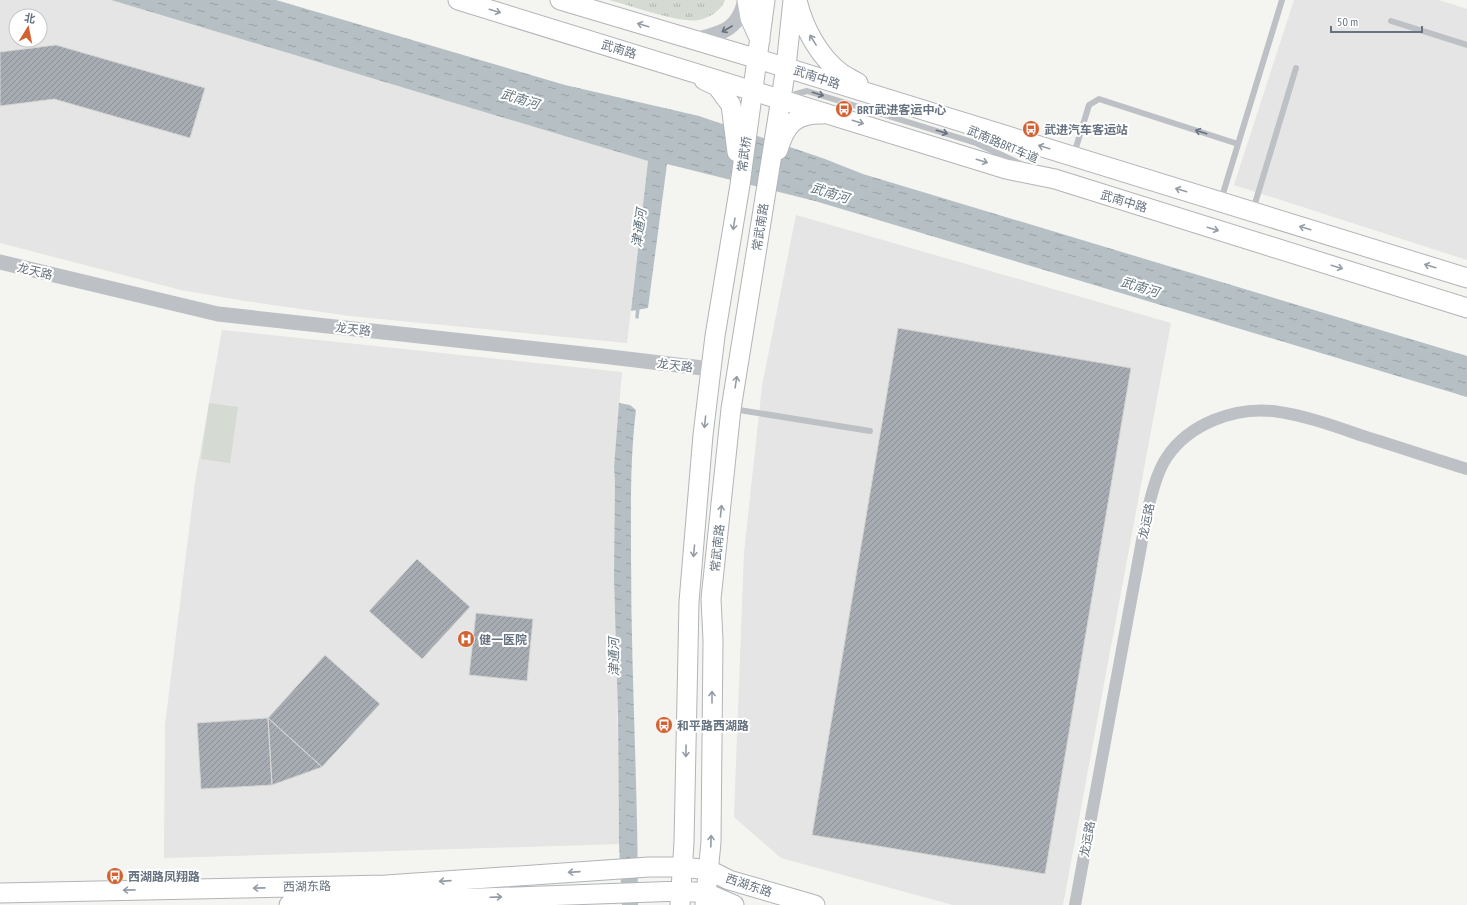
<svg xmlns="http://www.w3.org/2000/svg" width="1467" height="905" viewBox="0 0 1467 905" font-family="'PT Sans Narrow','Noto Sans SC',sans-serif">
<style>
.built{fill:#e4e5e4;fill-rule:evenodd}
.park{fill:url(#park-tufts)}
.pitch{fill:#d5dad2}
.water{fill:url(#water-ripples)}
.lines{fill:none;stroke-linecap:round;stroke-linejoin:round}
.stream{stroke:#b6c0c4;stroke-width:3.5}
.building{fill:url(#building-hatch);stroke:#d5d5d3}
.primary-casing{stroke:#b1b4b8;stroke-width:21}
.motorway-casing{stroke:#b2b5b8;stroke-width:24}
.service{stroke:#bdc0c4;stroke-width:6}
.minor{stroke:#bdc0c4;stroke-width:12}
.tertiary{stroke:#bdc0c4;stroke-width:15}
.primary{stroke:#fff;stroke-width:19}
.motorway{stroke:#fff;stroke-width:22}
.oneway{stroke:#949ca5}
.oneway2{stroke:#66727f}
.labels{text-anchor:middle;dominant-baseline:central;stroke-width:4;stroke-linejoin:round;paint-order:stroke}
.street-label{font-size:12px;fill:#66727f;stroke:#fff}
.poi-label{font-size:12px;font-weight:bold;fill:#66727f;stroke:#fff;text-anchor:start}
.water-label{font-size:13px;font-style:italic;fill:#61737c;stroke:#fff}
</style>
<defs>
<pattern id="park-tufts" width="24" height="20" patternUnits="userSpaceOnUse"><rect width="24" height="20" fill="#d5dad2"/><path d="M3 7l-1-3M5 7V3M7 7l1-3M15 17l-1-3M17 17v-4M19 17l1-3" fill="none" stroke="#b1b5b0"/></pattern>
<pattern id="water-ripples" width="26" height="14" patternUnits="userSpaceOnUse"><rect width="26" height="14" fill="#b6c0c4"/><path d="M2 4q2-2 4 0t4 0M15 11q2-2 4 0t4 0" fill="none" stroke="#98a0a4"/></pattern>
<pattern id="building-hatch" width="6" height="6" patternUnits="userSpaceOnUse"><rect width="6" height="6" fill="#a6acb2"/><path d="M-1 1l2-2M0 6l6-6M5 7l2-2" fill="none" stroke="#8b9096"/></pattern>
</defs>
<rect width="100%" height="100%" fill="#f4f4f0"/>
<path class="built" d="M 0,0 L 111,0 L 648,161 L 627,343 L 350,316 L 245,301 L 181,290 L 0,243 ZM 16,16 L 40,16 L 40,40 L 16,40 Z
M 1294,0 L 1439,0 L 1467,9 L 1467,260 L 1234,185 Z
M 796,215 L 1171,323 L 1063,905 L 953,905 L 781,858 L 734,817 L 744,553 L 762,386 Z
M 222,330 L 622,372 L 614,467 L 615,484 L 619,844 L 164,858 L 165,725 L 195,482 Z"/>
<path class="park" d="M 609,0 L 725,0 C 722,10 709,18 699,20 C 681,24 629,5 609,0 Z"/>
<path class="pitch" d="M 209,403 L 238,407 L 230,463 L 201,459 Z"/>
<path class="water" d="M 111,0 L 276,0 L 565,85 L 699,116 L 825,159 L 863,174 L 1467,356 L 1467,397 L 815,201 L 667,164 L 648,308 L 631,311 L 648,161 Z
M 619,403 L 630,405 L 636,410 C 630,458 631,506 631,555 C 631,672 638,788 638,905 L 622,905 L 619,844 L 618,715 L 614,576 L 615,484 L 614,467 Z"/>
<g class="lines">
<path class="stream" d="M 637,317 L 638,307"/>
</g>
<path class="building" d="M 56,45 L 205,88 L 190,138 L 54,99 L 0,106 L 0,52 Z
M 898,328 L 1131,368 L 1045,874 L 812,835 Z
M 417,559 L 470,607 L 422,659 L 369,611 Z
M 476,613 L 533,619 L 527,681 L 469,675 Z
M 325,655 L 380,704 L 322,767 L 268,718 Z
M 268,718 L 322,767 L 272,785 Z
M 268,718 L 272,785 L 201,789 L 197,723 Z"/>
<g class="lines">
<g class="primary-casing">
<path id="primary" d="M 458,0 L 1006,169 L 1055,179 L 1467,308
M 560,0 L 758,59 L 1467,278
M 747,0 L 750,18 L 760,40
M 797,0 C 803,27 819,57 842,74 C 847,77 853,80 858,83
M 704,80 L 717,86 L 731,105 L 737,152
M 778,150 C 785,125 795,113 823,114
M 0,893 L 386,885 L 649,867 L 683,867 L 709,870 L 729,880 L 815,905
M 289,905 L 681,891 L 706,893 L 734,905
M 680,905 L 684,842 L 689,602 L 703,435 L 715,336 L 740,185 L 765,0
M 705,905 L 711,842 L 713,640 L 711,599 L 731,409 L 786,67 L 793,0"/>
</g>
<g class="motorway-casing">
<path id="motorway" d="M 706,893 L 711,905"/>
</g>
<path class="service" d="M 1391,21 L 1467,45
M 789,96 L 807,91 L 976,143 L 1023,165
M 1074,154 L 1089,105 L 1099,99 L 1238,144
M 1221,200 L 1282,0
M 1253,210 L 1296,68
M 733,409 L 870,431"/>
<path class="minor" d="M 1075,905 L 1148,508 C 1153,490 1157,472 1167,457 C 1189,424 1234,407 1273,411 C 1303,415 1332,425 1360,435 C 1396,446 1431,458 1467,469"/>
<path class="tertiary" d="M 694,40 C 721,33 738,31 745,0
M 0,262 L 218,314 L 602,356 L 711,369"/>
<use href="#primary" class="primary"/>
<use href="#motorway" class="motorway"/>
</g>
<defs><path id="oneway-shaft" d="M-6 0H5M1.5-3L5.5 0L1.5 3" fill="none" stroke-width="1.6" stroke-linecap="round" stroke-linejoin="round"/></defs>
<g class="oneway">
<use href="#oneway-shaft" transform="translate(495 11) rotate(17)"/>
<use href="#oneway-shaft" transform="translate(643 25) rotate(-163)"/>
<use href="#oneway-shaft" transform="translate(813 40) rotate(-122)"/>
<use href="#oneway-shaft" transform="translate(858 122) rotate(17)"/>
<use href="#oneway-shaft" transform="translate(1044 147) rotate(-163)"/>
<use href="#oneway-shaft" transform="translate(982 161) rotate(17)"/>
<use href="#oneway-shaft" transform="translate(1181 190) rotate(-163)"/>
<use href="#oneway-shaft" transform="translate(734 224) rotate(99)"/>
<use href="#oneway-shaft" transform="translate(1305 228) rotate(-163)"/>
<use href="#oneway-shaft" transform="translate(1213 229) rotate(17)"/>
<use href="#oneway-shaft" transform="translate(1430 266) rotate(-163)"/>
<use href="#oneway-shaft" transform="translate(1337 267) rotate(17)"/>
<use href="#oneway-shaft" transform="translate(736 382) rotate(-81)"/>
<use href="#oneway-shaft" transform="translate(705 422) rotate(96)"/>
<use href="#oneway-shaft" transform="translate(721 511) rotate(-84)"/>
<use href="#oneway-shaft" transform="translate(694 551) rotate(95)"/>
<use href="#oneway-shaft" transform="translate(712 697) rotate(-90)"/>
<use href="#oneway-shaft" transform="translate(686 751) rotate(91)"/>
<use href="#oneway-shaft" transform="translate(711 841) rotate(-88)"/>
<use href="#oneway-shaft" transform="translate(574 872) rotate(176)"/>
<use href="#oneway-shaft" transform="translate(445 881) rotate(176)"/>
<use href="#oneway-shaft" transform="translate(259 888) rotate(179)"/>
<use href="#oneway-shaft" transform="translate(129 890) rotate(179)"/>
<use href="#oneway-shaft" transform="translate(496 897) rotate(-2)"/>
</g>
<g class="oneway2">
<use href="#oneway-shaft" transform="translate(727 29) rotate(150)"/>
<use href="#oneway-shaft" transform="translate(818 94) rotate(17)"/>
<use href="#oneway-shaft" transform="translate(942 132) rotate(17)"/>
<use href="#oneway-shaft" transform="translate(1201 132) rotate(-162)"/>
</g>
<defs>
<g id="bus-disc" transform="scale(0.9)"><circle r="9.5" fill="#d26232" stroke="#fff"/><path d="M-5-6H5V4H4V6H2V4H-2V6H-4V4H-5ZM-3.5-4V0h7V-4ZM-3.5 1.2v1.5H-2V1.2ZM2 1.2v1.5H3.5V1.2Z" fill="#fff"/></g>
<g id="hospital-disc" transform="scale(0.9)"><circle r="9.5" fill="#d26232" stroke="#fff"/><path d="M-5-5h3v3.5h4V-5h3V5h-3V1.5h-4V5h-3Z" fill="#fff"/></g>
</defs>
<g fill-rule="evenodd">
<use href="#bus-disc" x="844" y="109"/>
<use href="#bus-disc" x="1031" y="129"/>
<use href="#hospital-disc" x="466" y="639"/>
<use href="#bus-disc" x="664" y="725"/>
<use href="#bus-disc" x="115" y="876"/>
</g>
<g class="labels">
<g class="street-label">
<text transform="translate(619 49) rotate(17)">武南路</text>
<text transform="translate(817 77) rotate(18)">武南中路</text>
<text transform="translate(1003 144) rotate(23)">武南路BRT车道</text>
<text transform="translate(744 154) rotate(-82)">常武桥</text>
<text transform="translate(1124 201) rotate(17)">武南中路</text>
<text transform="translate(760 227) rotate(-81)">常武南路</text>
<text transform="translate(35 271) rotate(13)">龙天路</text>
<text transform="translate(353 329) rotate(6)">龙天路</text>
<text transform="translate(675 365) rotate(7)">龙天路</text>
<text transform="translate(1146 521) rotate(-78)">龙运路</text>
<text transform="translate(717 548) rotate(-84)">常武南路</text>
<text transform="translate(1087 839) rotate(-80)">龙运路</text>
<text transform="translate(749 885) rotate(18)">西湖东路</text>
<text transform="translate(307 886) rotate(-1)">西湖东路</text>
</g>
<g class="poi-label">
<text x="857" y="109">BRT武进客运中心</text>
<text x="1044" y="129">武进汽车客运站</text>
<text x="479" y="639">健一医院</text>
<text x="677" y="725">和平路西湖路</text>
<text x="128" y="876">西湖路凤翔路</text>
</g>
<g class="water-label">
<text transform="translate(520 99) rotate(17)">武南河</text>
<text transform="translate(830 193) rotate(17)">武南河</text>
<text transform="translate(639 228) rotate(-82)">津通河</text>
<text transform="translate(1140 287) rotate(17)">武南河</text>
<text transform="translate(614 657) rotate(-91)">津通河</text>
</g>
</g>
<g transform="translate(28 28) rotate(10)"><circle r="19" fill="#ffffff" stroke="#c2c7cc"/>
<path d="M0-3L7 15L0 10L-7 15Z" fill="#d26232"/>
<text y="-6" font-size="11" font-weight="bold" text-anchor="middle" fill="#66727f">北</text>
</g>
<path d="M1331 26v6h91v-6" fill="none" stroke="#66727f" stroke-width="2"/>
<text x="1337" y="26" font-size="12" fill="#66727f" stroke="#ffffff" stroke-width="3" paint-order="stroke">50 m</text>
</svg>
